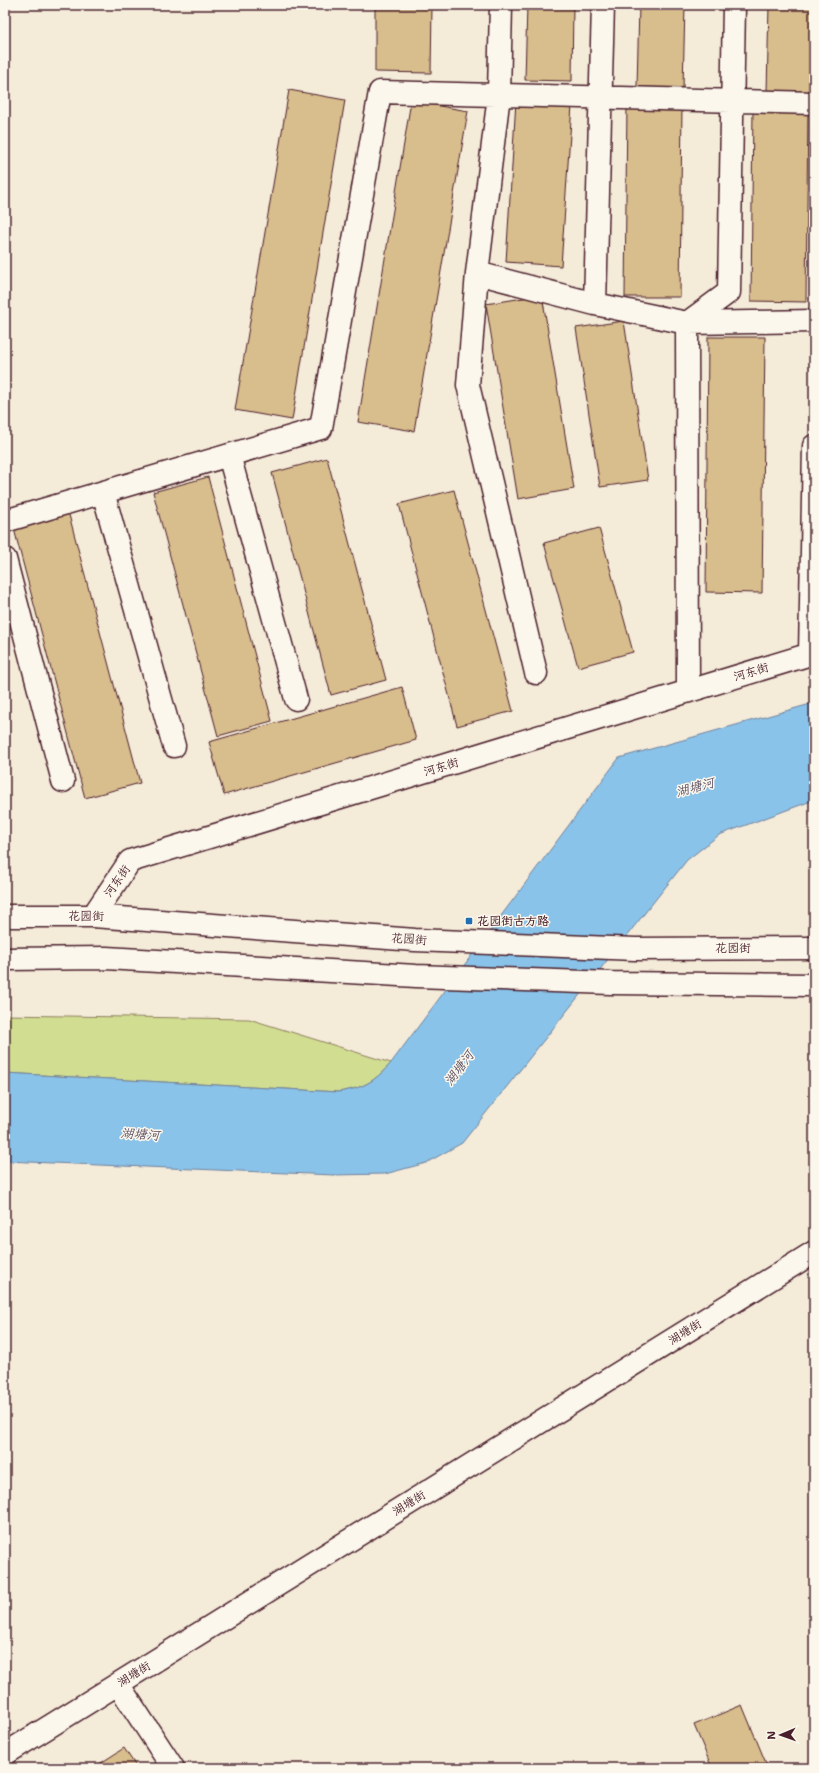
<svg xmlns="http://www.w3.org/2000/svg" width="819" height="1773" viewBox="0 0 819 1773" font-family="'Shantell Sans','LXGW WenKai TC',sans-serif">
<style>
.green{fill:#d1de91;stroke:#8e7e5e}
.water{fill:#8ac3e9;stroke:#70819d}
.building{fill:#d8bd8d;stroke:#4a1f2b}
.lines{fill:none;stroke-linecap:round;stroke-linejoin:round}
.minor-casing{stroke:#4a1f2b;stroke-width:25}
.major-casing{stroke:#4a1f2b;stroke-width:25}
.minor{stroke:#fbf7ec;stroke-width:22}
.major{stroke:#fbf7ec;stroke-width:22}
.poi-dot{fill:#1f6fb2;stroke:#fbf7ec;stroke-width:1.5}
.labels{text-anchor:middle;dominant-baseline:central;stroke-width:3;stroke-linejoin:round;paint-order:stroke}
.street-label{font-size:12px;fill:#4a1f2b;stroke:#fbf7ec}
.poi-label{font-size:12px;font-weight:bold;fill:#4a1f2b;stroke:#fbf7ec;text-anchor:start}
.water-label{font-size:13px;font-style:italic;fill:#5d5064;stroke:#fbf7ec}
</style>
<rect width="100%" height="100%" fill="#f4ebd9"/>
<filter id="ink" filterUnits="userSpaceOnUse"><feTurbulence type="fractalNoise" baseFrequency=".025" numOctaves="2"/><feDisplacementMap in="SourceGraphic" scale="8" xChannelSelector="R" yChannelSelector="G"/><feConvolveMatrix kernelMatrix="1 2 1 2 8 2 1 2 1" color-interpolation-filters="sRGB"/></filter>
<g filter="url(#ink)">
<path class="green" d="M 5,1015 L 249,1019 L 391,1063 C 374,1082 364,1088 338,1092 L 5,1073 Z"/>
<path class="water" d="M 814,703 L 814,800 L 719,835 L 687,860 L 462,1143 L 426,1163 L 385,1174 L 334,1175 L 5,1161 L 5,1073 L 338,1092 C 364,1088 374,1082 391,1063 L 619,758 Z"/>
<path class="building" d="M 375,5 L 432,5 L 431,73 L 375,72 Z
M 527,5 L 573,5 L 572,81 L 525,80 Z
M 639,5 L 685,5 L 683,88 L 637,87 Z
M 769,5 L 814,5 L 814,93 L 767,92 Z
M 289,90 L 345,100 L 292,420 L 235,410 Z
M 411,101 L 468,111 L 414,431 L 358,422 Z
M 516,101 L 572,105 L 561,266 L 506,262 Z
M 627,103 L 682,103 L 680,297 L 625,297 Z
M 753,108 L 808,109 L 806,302 L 751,301 Z
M 542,295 L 574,489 L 518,499 L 486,304 Z
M 624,321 L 648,480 L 600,487 L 576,328 Z
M 708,337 L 765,337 L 762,593 L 706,592 Z
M 327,458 L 386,680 L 331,695 L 272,473 Z
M 208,477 L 272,721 L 218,736 L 153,492 Z
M 454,490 L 513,711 L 457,726 L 399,504 Z
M 68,511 L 140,783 L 85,798 L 13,525 Z
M 599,528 L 633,652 L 578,667 L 544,543 Z
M 402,687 L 416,740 L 224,795 L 209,742 Z
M 742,1705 L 768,1768 L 712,1768 L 694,1725 Z
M 124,1748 L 137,1768 L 93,1768 Z"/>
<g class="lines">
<g class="minor-casing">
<path id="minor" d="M 501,5 L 499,95 L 477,273 L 468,385 L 536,673
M 477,273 L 595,304 L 687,323 L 814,321
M 595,304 L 603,5
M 229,455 L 296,699
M 103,492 L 174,746
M 5,521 L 321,428 L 380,92 L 814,103
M 5,559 L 63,781
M 810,654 L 814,446
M 688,691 L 687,323 L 729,292 L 734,5
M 93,916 L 130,861 L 814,653
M 118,1684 L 173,1768
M 5,1754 L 814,1252"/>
</g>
<g class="major-casing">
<path id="major" d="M 5,916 L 93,916 L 415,940 L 635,949 L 814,948
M 5,959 L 106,958 L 416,976 L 611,983 L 814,985"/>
</g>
<use href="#minor" class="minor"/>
<use href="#major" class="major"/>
</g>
</g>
<rect class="poi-dot" x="465" y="917" width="8" height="8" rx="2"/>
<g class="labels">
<g class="street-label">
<text transform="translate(751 672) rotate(-17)">河东街</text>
<text transform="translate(441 767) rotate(-17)">河东街</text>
<text transform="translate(117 881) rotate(-55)">河东街</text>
<text transform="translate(86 916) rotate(1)">花园街</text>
<text transform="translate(409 939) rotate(4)">花园街</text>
<text x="733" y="948">花园街</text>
<text transform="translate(685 1332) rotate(-32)">湖塘街</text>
<text transform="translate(409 1503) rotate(-32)">湖塘街</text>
<text transform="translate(134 1674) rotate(-32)">湖塘街</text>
</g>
<g class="poi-label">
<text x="477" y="921">花园街古方路</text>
</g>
<g class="water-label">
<text transform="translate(695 787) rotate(-15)">湖塘河</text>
<text transform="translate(459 1068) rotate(-53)">湖塘河</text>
<text transform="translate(140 1134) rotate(4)">湖塘河</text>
</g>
</g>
<rect width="819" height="1773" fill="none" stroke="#fbf7ec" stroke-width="20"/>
<rect x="10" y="10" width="799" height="1753" fill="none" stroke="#4a1f2b" stroke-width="1.5" filter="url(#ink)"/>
<g transform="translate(781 1735) rotate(268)" stroke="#fbf7ec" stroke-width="3" paint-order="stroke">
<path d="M0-3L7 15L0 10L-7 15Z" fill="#4a1f2b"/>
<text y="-6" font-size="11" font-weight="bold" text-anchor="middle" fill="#4a1f2b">N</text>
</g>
</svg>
